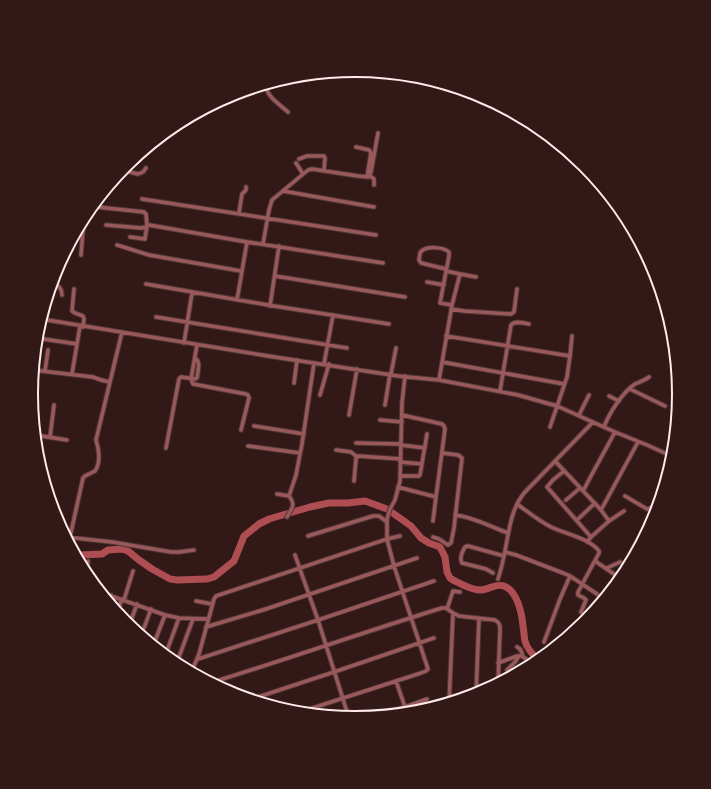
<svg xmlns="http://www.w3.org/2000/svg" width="711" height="789" viewBox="0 0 711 789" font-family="'IBM Plex Sans',sans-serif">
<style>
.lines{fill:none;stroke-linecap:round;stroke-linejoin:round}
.river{stroke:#ae4d52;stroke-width:7}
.street-casing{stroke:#4f3535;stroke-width:5.5}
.street{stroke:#99595a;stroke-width:3.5}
.rim{fill:none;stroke:#feeaea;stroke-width:2}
</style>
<rect width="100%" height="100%" fill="#331818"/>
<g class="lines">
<path class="river" d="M 74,553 L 81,555 L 102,554 L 108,550 L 122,549 L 128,551 L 139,560 L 152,569 L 170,579 L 177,580 L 207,579 L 214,577 L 234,561 L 244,536 L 259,524 L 269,519 L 310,507 L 329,503 L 348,503 L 365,501 L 387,509 L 411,526 L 421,538 L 429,543 L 440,547 L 445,557 L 447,572 L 450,578 L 453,580 C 461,584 471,590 480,590 C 488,590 496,583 504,586 C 517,591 522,613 523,626 C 524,631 524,637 525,641 C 527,649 534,656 540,661"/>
<g class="street-casing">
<path id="street" d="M 265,84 C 267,97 279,104 288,112
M 356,147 L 369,150 L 371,153 L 367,177
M 299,159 L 307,156 L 324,156 L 325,158 L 324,170
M 296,163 L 303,174
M 122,170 L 138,174 L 143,172 L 146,168
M 370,176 L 374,179 L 374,185
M 283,191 L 374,207
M 142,199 L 376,235
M 97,207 L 144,212 L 146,214 L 147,225 L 149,225 L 247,242 L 383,263
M 239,213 L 242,194 L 246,190 L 246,187
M 106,225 L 141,228 L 146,227 L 147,225
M 130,237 L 145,239 L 145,238 L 147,226
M 263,244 L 269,210 L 272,200 L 308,170 L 312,169 L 358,176 L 368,177 L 371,172 L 378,133
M 117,245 L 149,255 L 241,271
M 81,255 L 84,218
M 446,269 L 421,263 L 419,260 C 419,259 420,255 420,253 C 425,245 443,247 449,252 L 449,256 L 440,303 L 452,305
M 460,274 L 476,277
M 275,276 L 405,297
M 427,282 L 444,285
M 53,283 C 59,285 62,289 62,295
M 146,284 L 274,306 L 389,324
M 74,289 L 72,311 L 75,313 L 83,316 L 84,319 L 83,327
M 237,300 L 247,242
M 270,306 L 279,246
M 451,309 L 464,311 L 511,314 L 514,312 L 517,289
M 156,317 L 347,348
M 41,319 L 268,356 L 398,376 L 439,380 L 518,395 L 557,406 L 615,432 L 647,445 L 667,454 L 673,459
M 446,336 L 570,356 L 567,377 L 550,427
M 37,338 L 77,344
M 184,343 L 192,293
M 197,345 L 191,379 L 193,384 L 246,394 L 248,395 L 249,398 L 241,430
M 570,356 L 572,336
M 442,362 L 564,384
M 324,364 L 333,315
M 33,370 L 93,377 L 101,380 L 110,382
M 45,371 L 48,350
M 72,374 L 80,326
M 391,374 L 396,348
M 439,380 L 452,305 L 460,274 L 446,271
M 294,383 L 297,360
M 630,389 L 665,406
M 500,391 L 511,325 C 515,320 523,323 529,324
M 320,395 L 329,364
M 609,396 L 619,401
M 385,405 L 390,374
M 349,415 L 357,369
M 579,415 L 589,395
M 380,420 L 402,422
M 254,426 L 304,434
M 604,427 C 609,413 623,392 635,384 C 640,382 645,380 649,377
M 35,435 L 67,440
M 50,437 L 54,405
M 356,443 L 401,444
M 401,445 L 425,448
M 248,446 L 300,453
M 166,448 L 179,379 L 181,377 L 195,379 L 197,378 C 198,370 201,362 195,358
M 336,450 L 351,452 L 357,457
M 667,454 L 674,452
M 555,461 L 601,510 L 609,521 L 591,537 L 587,542
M 400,462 L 422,464
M 564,471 L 553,480 L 547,487 L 591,537
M 400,476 L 419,476 L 420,475 L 427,434
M 354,481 L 356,459 L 358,456 L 401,459
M 398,487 L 436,497 L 445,429 L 444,426 L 442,424 L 402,415
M 583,491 L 591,476 L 615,432
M 277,494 L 289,496 L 296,475 L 302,444 L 314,363
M 625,496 L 647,509 L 659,506
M 566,500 L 580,488
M 517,504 C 528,512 539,521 551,527 C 566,534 589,538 599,551 L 599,553 L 578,592 L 578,595 L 584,598 L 586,600 L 581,612
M 601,510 L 638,442
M 455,515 C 474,517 491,527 508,533
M 287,517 C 292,508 296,505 289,496
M 577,520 L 595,503
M 433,521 L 436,497
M 609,521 L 624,511
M 308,536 L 373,516 L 379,516 L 387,522
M 66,537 L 112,542 L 171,552 L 179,552 L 194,550
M 70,537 L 83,478 L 85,476 L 95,471 C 101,463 99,449 96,440 L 122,332
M 433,537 L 439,539 L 448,545 L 451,543 L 454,528 L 462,458 L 458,455 L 442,453
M 505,552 L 516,555 L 563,573 L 570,576 L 597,594
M 295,555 L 318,620 L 349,718
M 595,561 L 614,574
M 607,568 L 620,562
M 493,573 L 486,569 L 462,563 C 459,558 462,552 465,547 L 468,546 L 504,556
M 87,577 L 87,568 L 88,561
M 498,579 C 501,570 503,561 505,551 C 509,531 511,508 525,492 L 593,422
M 100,592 L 165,615 L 179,618 L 208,619
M 124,600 L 133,571
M 196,601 L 212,604
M 108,602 L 111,595
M 447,609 L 453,591 L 460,592
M 117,612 L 122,599
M 129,626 L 137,604
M 206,627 L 266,609 L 417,558
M 141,636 L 151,609
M 544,642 L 550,626 L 560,599 L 570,576
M 153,646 L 165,615
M 517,647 L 520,649 L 522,653 L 522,656
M 165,656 L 179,618
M 198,659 L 318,620 L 434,581
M 498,663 L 517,656 L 522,656 L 534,665
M 176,665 L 193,619
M 507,670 L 515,662 L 519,656
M 191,673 L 199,654 L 214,599 L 216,596 L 387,539 L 400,536
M 220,680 L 226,692
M 396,681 L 405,707
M 210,683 C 288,659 364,632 442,608 L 446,608 L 453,613 L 459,616 L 495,620 C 500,623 500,625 500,631 L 498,684
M 476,695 L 479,618
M 249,700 L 334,672 L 434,638
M 449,704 L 453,613
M 297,713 L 421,673 L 426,671 L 428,669 L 394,566 L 387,539 L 387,519 L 390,509 L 395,500 L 400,481 L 402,403 L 405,376
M 379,714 L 405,707 L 427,699"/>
</g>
<use href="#street" class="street"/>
</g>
<path d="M0 0H711V789H0ZM38 394a317 317 0 1 1 634 0a317 317 0 1 1-634 0Z" fill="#331818" fill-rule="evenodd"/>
<path class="rim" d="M38 394a317 317 0 1 1 634 0a317 317 0 1 1-634 0Z"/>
</svg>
